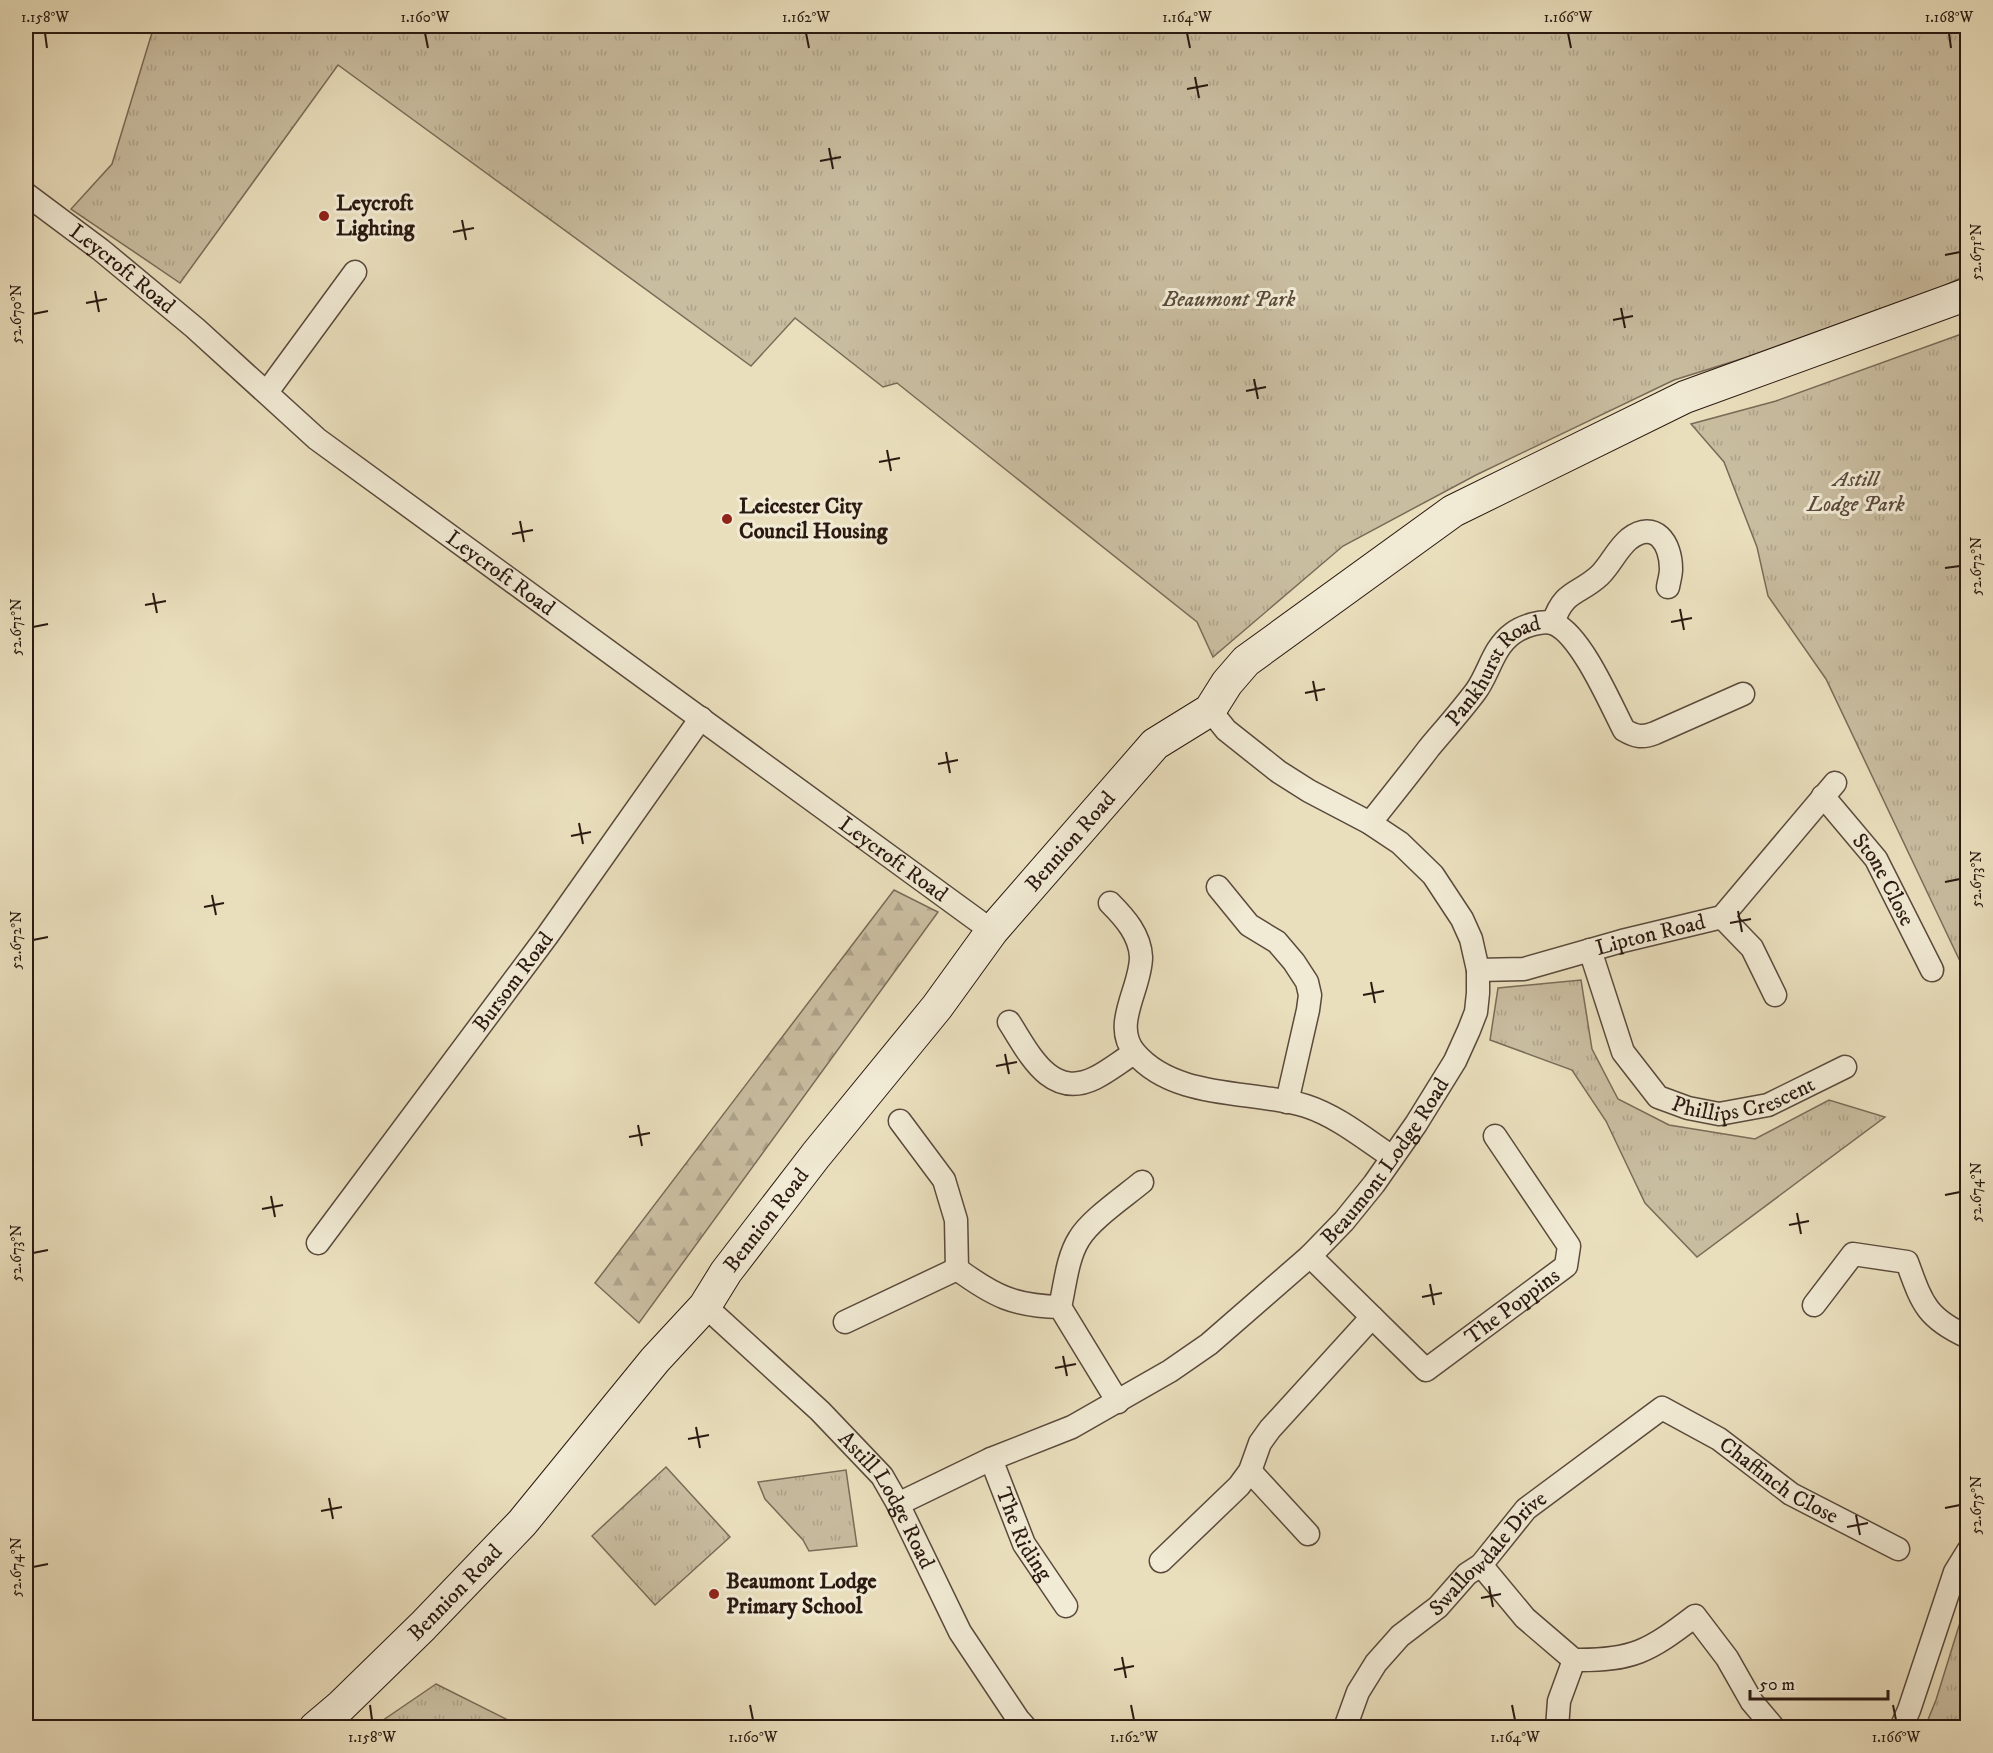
<svg xmlns="http://www.w3.org/2000/svg" width="1993" height="1753" viewBox="0 0 1993 1753" font-family="'IM FELL DW Pica',serif">
<style>
.forest{fill:url(#forest-firs);stroke:#7a6b58;stroke-width:1.5}
.park{fill:url(#park-tufts);stroke:#7a6b58;stroke-width:1.5}
.lines{fill:none;stroke-linecap:round;stroke-linejoin:round}
.street-casing{stroke:#5a4a3c;stroke-width:25}
.secondary-casing{stroke:#2a1911;stroke-width:34}
.street{stroke:#f1ead4;stroke-width:22}
.secondary{stroke:#f1ead4;stroke-width:32}
.ticks{fill:none;stroke:#2a1911;stroke-width:2}
.poi-dot{fill:#8f2418;stroke:#f1ead4;stroke-width:2}
.labels{text-anchor:middle;dominant-baseline:central;stroke-width:6;stroke-linejoin:round;paint-order:stroke}
.poi-label{font-size:22px;font-weight:bold;fill:#2a1911;stroke:#f1ead4;text-anchor:start}
.street-label{font-size:22px;fill:#2a1911;stroke:#f1ead4}
.park-label{font-size:22px;font-style:italic;fill:#5a4a3c;stroke:#f1ead4}
.neatline{fill:none;stroke:#2a1911;stroke-width:2}
.ticks-label{font-size:15px;text-anchor:middle;fill:#2a1911}
</style>
<defs>
<pattern id="forest-firs" width="22" height="20" patternUnits="userSpaceOnUse" patternTransform="scale(1.5)"><rect width="22" height="20" fill="#c9bda0"/><path d="M5 1l3.5 6h-7zM16 11l3.5 6h-7z" fill="#ada289"/></pattern>
<pattern id="park-tufts" width="24" height="20" patternUnits="userSpaceOnUse" patternTransform="scale(1.5)"><rect width="24" height="20" fill="#c9bda0"/><path d="M3 7l-1-3M5 7V3M7 7l1-3M15 17l-1-3M17 17v-4M19 17l1-3" fill="none" stroke="#ada289"/></pattern>
</defs>
<rect width="100%" height="100%" fill="#eadfbd"/>
<filter id="stains"><feTurbulence type="fractalNoise" baseFrequency=".00333" numOctaves="4"/><feColorMatrix values="0 0 0 0 .2 0 0 0 0 .09 0 0 0 0 .02 0 0 0 .5 -.17"/></filter>
<radialGradient id="worn" r=".72"><stop offset=".6" stop-color="#630" stop-opacity="0"/><stop offset="1" stop-color="#630" stop-opacity=".3"/></radialGradient>
<path class="forest" d="M 894,890 L 938,912 L 639,1323 L 595,1283 Z"/>
<path class="park" d="M 154,26 L 1967,26 L 1967,275 L 1882,315 L 1674,380 L 1476,475 L 1343,546 L 1213,657 L 1197,622 L 897,383 L 883,387 L 795,318 L 751,366 L 338,65 L 180,283 L 71,209 L 112,164 Z
M 1967,332 L 1968,332 L 1967,976 L 1826,679 L 1768,596 L 1757,547 L 1724,462 L 1691,424 L 1776,401 Z
M 1581,980 L 1592,1049 L 1618,1099 L 1669,1125 L 1755,1139 L 1829,1100 L 1885,1117 L 1697,1257 L 1645,1203 L 1606,1121 L 1572,1070 L 1490,1040 L 1498,988 Z
M 666,1467 L 730,1537 L 655,1605 L 592,1536 Z
M 846,1470 L 857,1546 L 809,1551 L 803,1540 L 765,1499 L 758,1482 Z
M 1967,1600 L 1967,1727 L 1925,1727 L 1936,1700 Z
M 436,1684 L 522,1727 L 373,1727 Z"/>
<g class="lines">
<g class="street-casing">
<g id="street">
<path id="s1" d="M 26,194 L 101,250 L 195,328 L 317,439 L 992,931"/>
<path d="M 267,392 L 355,272"/>
<path d="M 1553,623 C 1564,589 1579,595 1600,575 C 1611,564 1617,549 1629,539 C 1655,519 1671,543 1671,569 C 1671,575 1669,581 1668,587"/>
<path id="s2" d="M 1823,796 L 1876,859 L 1932,970"/>
<path id="s3" d="M 1370,823 C 1390,798 1410,773 1429,748 C 1445,729 1461,711 1476,691 C 1489,673 1493,648 1512,634 C 1522,626 1544,619 1555,624 C 1582,637 1610,703 1624,730 C 1636,737 1643,738 1655,733 L 1743,694"/>
<path d="M 1218,887 L 1249,925 L 1277,942 L 1294,962 L 1307,982 L 1310,995 L 1308,1010 L 1287,1102"/>
<path d="M 1110,903 C 1125,918 1140,935 1141,957 C 1141,989 1111,1025 1135,1053 C 1175,1100 1253,1090 1306,1106 C 1337,1116 1365,1139 1392,1157"/>
<path d="M 1722,917 L 1752,948 L 1775,995"/>
<path id="s4" d="M 1590,950 L 1623,1052 L 1658,1097 L 1688,1108 L 1719,1114 L 1768,1105 L 1845,1067"/>
<path id="s5" d="M 1478,970 L 1524,969 L 1622,941 L 1722,917 L 1835,783"/>
<path d="M 1009,1022 C 1029,1053 1050,1100 1095,1078 C 1109,1071 1121,1061 1134,1053"/>
<path d="M 900,1121 L 944,1180 L 956,1220 L 957,1269 C 994,1296 1014,1306 1060,1307 L 1118,1402"/>
<path id="s6" d="M 318,1243 L 547,936 L 701,718"/>
<path id="s7" d="M 1310,1256 L 1426,1370 L 1566,1266 L 1569,1246 L 1495,1136"/>
<path d="M 1814,1305 L 1853,1254 L 1907,1262 C 1922,1303 1926,1318 1968,1337"/>
<path id="s8" d="M 705,1306 L 820,1411 L 882,1476 L 898,1504 L 960,1632 L 1018,1719 L 1026,1728"/>
<path d="M 1060,1307 C 1065,1286 1067,1258 1079,1239 C 1090,1220 1124,1197 1142,1182"/>
<path d="M 845,1322 L 957,1269"/>
<path id="s9" d="M 991,1459 L 1024,1544 L 1066,1606"/>
<path d="M 1250,1471 L 1308,1534"/>
<path id="s10" d="M 898,1504 L 991,1459 L 1072,1427 L 1170,1371 L 1209,1344 L 1310,1256 L 1344,1221 L 1374,1184 L 1416,1124 L 1455,1061 L 1469,1030 L 1476,1012 L 1478,993 L 1478,970 L 1471,939 L 1462,919 L 1433,875 L 1400,843 L 1370,823 L 1309,791 L 1279,772 L 1226,730 L 1210,710"/>
<path d="M 1161,1561 L 1239,1486 L 1250,1471 L 1260,1443 L 1270,1429 L 1372,1317"/>
<path d="M 1481,1565 L 1525,1618 L 1574,1660 C 1633,1661 1649,1651 1695,1616 L 1727,1658 L 1752,1702 L 1774,1728"/>
<path id="s11" d="M 1345,1728 L 1358,1692 L 1376,1663 L 1400,1636 L 1438,1607 L 1467,1574 L 1481,1565 L 1526,1509 L 1662,1408 L 1719,1439 L 1791,1494 L 1898,1549"/>
<path d="M 1557,1728 L 1559,1701 L 1574,1660"/>
<path d="M 1901,1728 L 1909,1710 L 1955,1572 L 1968,1551"/>
</g>
</g>
<g class="secondary-casing">
<g id="secondary">
<path id="s12" d="M 315,1728 L 341,1706 L 423,1626 L 522,1523 L 655,1360 L 705,1306 L 726,1272 L 816,1155 L 937,1007 L 992,931 L 1155,744 L 1210,710 L 1227,683 L 1246,661 L 1453,511 L 1685,397 L 1968,294"/>
</g>
</g>
<use href="#street" class="street"/>
<use href="#secondary" class="secondary"/>
</g>
<path class="ticks" d="M 45,33 L 47,48M 425,33 L 428,48M 806,33 L 809,48M 1187,33 L 1190,48M 1568,33 L 1571,48M 1949,33 L 1951,48M 1195,77 L 1199,98M 1187,89 L 1208,85M 829,148 L 833,169M 820,161 L 841,157M 462,220 L 466,240M 453,232 L 474,228M 1945,255 L 1960,252M 95,291 L 99,312M 86,303 L 107,299M 1621,308 L 1625,328M 33,314 L 48,311M 1613,320 L 1633,316M 1254,379 L 1258,399M 1246,391 L 1266,387M 887,450 L 891,471M 879,462 L 900,458M 520,521 L 524,542M 512,534 L 533,530M 1945,568 L 1960,566M 153,593 L 157,613M 145,605 L 166,601M 1680,609 L 1684,630M 1671,622 L 1692,618M 33,627 L 48,624M 1313,681 L 1317,701M 1305,693 L 1325,689M 946,752 L 950,773M 938,764 L 958,760M 579,823 L 583,844M 571,836 L 591,832M 1945,882 L 1960,879M 212,895 L 216,915M 204,907 L 224,903M 1738,911 L 1742,932M 1730,923 L 1751,919M 33,940 L 48,937M 1371,982 L 1375,1003M 1363,995 L 1384,991M 1005,1054 L 1009,1074M 996,1066 L 1017,1062M 638,1125 L 642,1146M 629,1137 L 650,1133M 1945,1195 L 1960,1192M 271,1196 L 275,1217M 262,1209 L 283,1205M 1797,1213 L 1801,1234M 1789,1225 L 1809,1221M 33,1253 L 48,1250M 1430,1284 L 1434,1305M 1422,1297 L 1442,1293M 1063,1356 L 1067,1376M 1055,1368 L 1076,1364M 696,1427 L 700,1448M 688,1439 L 709,1435M 329,1498 L 333,1519M 1945,1508 L 1960,1505M 321,1511 L 342,1507M 1856,1515 L 1860,1535M 1847,1527 L 1868,1523M 33,1567 L 48,1564M 1489,1586 L 1493,1607M 1481,1598 L 1501,1594M 1122,1657 L 1126,1678M 1114,1670 L 1134,1666M 370,1705 L 372,1720M 750,1705 L 753,1720M 1131,1705 L 1134,1720M 1512,1705 L 1515,1720M 1893,1705 L 1896,1720"/>
<g class="poi-dot">
<circle cx="324" cy="216" r="6"/>
<circle cx="727" cy="519" r="6"/>
<circle cx="714" cy="1594" r="6"/>
</g>
<g class="labels">
<g class="poi-label">
<text x="336" y="203">Leycroft<tspan x="336" dy="25">Lighting</tspan></text>
<text x="739" y="506">Leicester City<tspan x="739" dy="25">Council Housing</tspan></text>
<text x="726" y="1581">Beaumont Lodge<tspan x="726" dy="25">Primary School</tspan></text>
</g>
<g class="street-label">
<text stroke="none"><textPath href="#s1" startOffset="122">Leycroft Road</textPath></text>
<text stroke="none"><textPath href="#s1" startOffset="608">Leycroft Road</textPath></text>
<text stroke="none"><textPath href="#s3" startOffset="198">Pankhurst Road</textPath></text>
<text stroke="none"><textPath href="#s12" startOffset="1167">Bennion Road</textPath></text>
<text stroke="none"><textPath href="#s1" startOffset="1094">Leycroft Road</textPath></text>
<text stroke="none"><textPath href="#s2" startOffset="104">Stone Close</textPath></text>
<text stroke="none"><textPath href="#s5" startOffset="177">Lipton Road</textPath></text>
<text stroke="none"><textPath href="#s6" startOffset="326">Bursom Road</textPath></text>
<text stroke="none"><textPath href="#s4" startOffset="254">Phillips Crescent</textPath></text>
<text stroke="none"><textPath href="#s10" startOffset="606">Beaumont Lodge Road</textPath></text>
<text stroke="none"><textPath href="#s12" startOffset="681">Bennion Road</textPath></text>
<text stroke="none"><textPath href="#s7" startOffset="270">The Poppins</textPath></text>
<text stroke="none"><textPath href="#s11" startOffset="596">Chaffinch Close</textPath></text>
<text stroke="none"><textPath href="#s8" startOffset="268">Astill Lodge Road</textPath></text>
<text stroke="none"><textPath href="#s9" startOffset="82">The Riding</textPath></text>
<text stroke="none"><textPath href="#s11" startOffset="230">Swallowdale Drive</textPath></text>
<text stroke="none"><textPath href="#s12" startOffset="195">Bennion Road</textPath></text>
</g>
<g class="park-label">
<text x="1229" y="299">Beaumont Park</text>
<text x="1856" y="479">Astill<tspan x="1856" dy="25">Lodge Park</tspan></text>
</g>
</g>
<rect width="1993" height="1753" fill="none" stroke="#eadfbd" stroke-width="66"/>
<path d="M1750 1690v9h138v-9" fill="none" stroke="#2a1911" stroke-width="3"/>
<text x="1759" y="1690" font-size="18" fill="#2a1911" stroke="#f1ead4" stroke-width="4.5" paint-order="stroke">50 m</text>
<rect x="33" y="33" width="1927" height="1687" class="neatline"/>
<g class="ticks-label">
<text x="45" y="22">1.158°W</text>
<text x="425" y="22">1.160°W</text>
<text x="806" y="22">1.162°W</text>
<text x="1187" y="22">1.164°W</text>
<text x="1568" y="22">1.166°W</text>
<text x="1949" y="22">1.168°W</text>
<text transform="translate(1976 252) rotate(-90)" y="5">52.671°N</text>
<text transform="translate(16 314) rotate(-90)" y="5">52.670°N</text>
<text transform="translate(1976 566) rotate(-90)" y="5">52.672°N</text>
<text transform="translate(16 627) rotate(-90)" y="5">52.671°N</text>
<text transform="translate(1976 879) rotate(-90)" y="5">52.673°N</text>
<text transform="translate(16 940) rotate(-90)" y="5">52.672°N</text>
<text transform="translate(1976 1192) rotate(-90)" y="5">52.674°N</text>
<text transform="translate(16 1253) rotate(-90)" y="5">52.673°N</text>
<text transform="translate(1976 1505) rotate(-90)" y="5">52.675°N</text>
<text transform="translate(16 1567) rotate(-90)" y="5">52.674°N</text>
<text x="372" y="1742">1.158°W</text>
<text x="753" y="1742">1.160°W</text>
<text x="1134" y="1742">1.162°W</text>
<text x="1515" y="1742">1.164°W</text>
<text x="1896" y="1742">1.166°W</text>
</g>
<rect width="100%" height="100%" filter="url(#stains)"/>
<rect width="100%" height="100%" fill="url(#worn)"/>
</svg>
